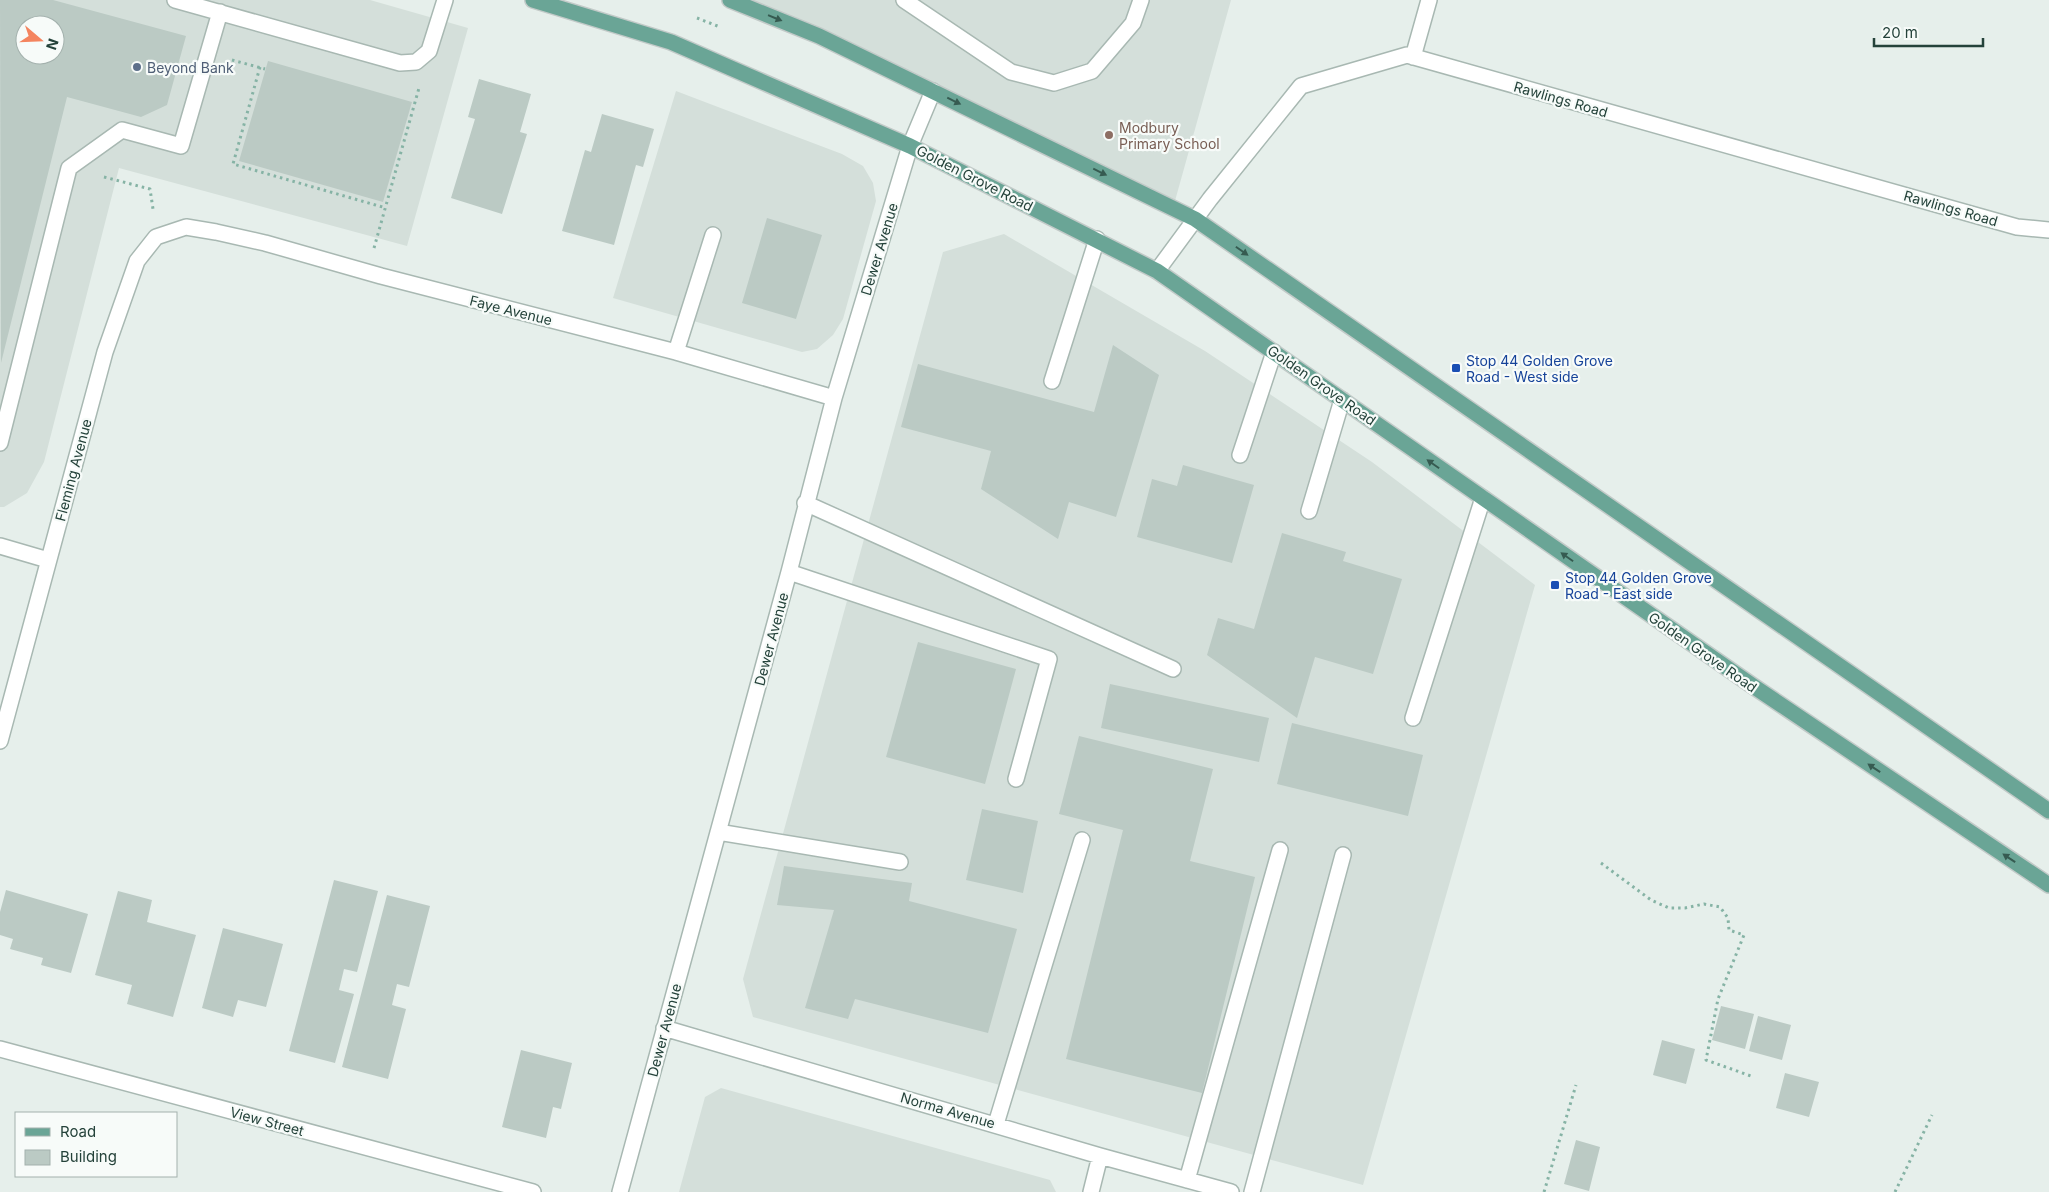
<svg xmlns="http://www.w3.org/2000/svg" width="2049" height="1192" viewBox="0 0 2049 1192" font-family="Inter,sans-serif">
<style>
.built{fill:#d4dfda;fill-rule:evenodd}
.building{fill:#bbcac4;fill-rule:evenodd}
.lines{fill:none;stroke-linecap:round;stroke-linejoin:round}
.minor-casing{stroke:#a8b8b2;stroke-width:18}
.major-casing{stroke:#c2cac8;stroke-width:18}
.path{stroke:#86b3a5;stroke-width:3;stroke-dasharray:2.5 4;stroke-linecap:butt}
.minor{stroke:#fff;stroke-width:15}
.major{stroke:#6aa596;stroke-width:15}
.oneway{fill:#365b51}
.service-dot{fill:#5c6f8a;stroke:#f7fbf9;stroke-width:2}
.education-dot{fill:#8d6e63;stroke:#f7fbf9;stroke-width:2}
.transit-dot{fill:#1a4fb4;stroke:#f7fbf9;stroke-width:2}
.labels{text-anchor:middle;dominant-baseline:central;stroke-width:4.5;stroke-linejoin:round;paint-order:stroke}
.service-label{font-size:14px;fill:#4e5e75;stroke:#f7fbf9;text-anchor:start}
.street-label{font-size:14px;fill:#24423a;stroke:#f7fbf9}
.education-label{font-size:14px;fill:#785e54;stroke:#f7fbf9;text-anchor:start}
.transit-label{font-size:14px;fill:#164399;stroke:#f7fbf9;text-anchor:start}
</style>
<rect width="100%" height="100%" fill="#e6efeb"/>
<path class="built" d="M 0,0 L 370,0 L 468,28 L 407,246 L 119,168 L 44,462 L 27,493 L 4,507 L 0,507 ZM 25,25 L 55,25 L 55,55 L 25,55 Z
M 727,0 L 1231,0 L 1173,208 Z
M 676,91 L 842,154 L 863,166 L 873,183 L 876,201 L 843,319 L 833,335 L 817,349 L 802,352 L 613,298 Z
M 1004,234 L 1205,351 L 1372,462 L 1535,585 L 1363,1185 L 753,1017 L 743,979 L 943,252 Z
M 721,1088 L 1050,1180 L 1056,1192 L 679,1192 L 705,1097 Z"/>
<path class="building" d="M 0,0 L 53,0 L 186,36 L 167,105 L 141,117 L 67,97 L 1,363 ZM 25,25 L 55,25 L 55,55 L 25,55 Z
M 268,61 L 412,102 L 383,202 L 239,161 Z
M 479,79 L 531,94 L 520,132 L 527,134 L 502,214 L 451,198 L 475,119 L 468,117 Z
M 602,114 L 654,129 L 643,167 L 636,165 L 614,245 L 562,231 L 585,150 L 591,152 Z
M 767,218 L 822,235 L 796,319 L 742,303 Z
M 1113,345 L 1159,375 L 1116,517 L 1069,502 L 1058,539 L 981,489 L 991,451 L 901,427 L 918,364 L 1094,412 Z
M 1183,465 L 1254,485 L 1232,563 L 1137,537 L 1152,479 L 1177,486 Z
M 1282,533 L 1346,552 L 1343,561 L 1402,579 L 1373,674 L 1315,657 L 1297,718 L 1207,655 L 1218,618 L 1254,629 Z
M 918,642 L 1016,669 L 985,784 L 886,757 Z
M 1110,684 L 1269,718 L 1259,762 L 1101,728 Z
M 1292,723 L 1423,755 L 1408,816 L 1277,784 Z
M 1079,736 L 1213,769 L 1190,861 L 1255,877 L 1202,1093 L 1066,1059 L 1123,830 L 1059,814 Z
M 982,809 L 1038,821 L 1023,893 L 966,880 Z
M 784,866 L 912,883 L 909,901 L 1017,929 L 988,1033 L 855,999 L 848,1019 L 805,1008 L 834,910 L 777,905 Z
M 334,880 L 378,891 L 357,972 L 344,969 L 339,990 L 354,994 L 335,1063 L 289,1051 Z
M 6,890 L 88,914 L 71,973 L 41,965 L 43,958 L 10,949 L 13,939 L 0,935 L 0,912 Z
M 118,891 L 152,900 L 147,922 L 196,935 L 173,1017 L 127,1004 L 132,985 L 95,975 Z
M 387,895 L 430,906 L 409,987 L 397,984 L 392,1005 L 406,1009 L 388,1079 L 342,1067 Z
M 223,928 L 283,944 L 266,1007 L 238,1000 L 233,1017 L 202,1008 Z
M 1721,1006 L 1754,1014 L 1745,1049 L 1712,1040 Z
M 1758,1016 L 1791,1025 L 1782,1060 L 1749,1051 Z
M 1662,1040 L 1695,1049 L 1686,1084 L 1653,1075 Z
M 521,1050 L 572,1063 L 561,1109 L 553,1107 L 546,1138 L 502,1127 Z
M 1785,1073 L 1819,1082 L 1809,1117 L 1776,1108 Z
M 1576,1140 L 1600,1147 L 1589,1191 L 1564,1184 Z"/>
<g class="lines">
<g class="minor-casing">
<path id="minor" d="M 175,0 L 400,63 L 416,62 L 429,51 L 445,0
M 904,0 L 1011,72 L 1054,83 L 1092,71 L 1133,23 L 1141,0
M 1413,57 L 1429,0
M 1157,271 L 1210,199 L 1301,86 L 1407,55 L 2017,227 L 2049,230
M 676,352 L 713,235
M 1052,381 L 1097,239
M 0,443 L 69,168 L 122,130 L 181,146 L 220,12
M 1240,455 L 1274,352
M 805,503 L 1173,669
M 1309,511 L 1342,400
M 0,546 L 48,560
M 789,572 L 1049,659 L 1016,779
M 1413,718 L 1483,498
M 0,741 L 105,352 L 137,261 L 156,237 L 186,227 L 216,232 L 265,243 L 381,276 L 676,352 L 834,398
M 718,832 L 900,862
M 664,1028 L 1100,1156 L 1231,1192
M 0,1049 L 533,1192
M 996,1124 L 1082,840
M 1187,1180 L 1280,850
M 620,1192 L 789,572 L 834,398 L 910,146 L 933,91
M 1091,1192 L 1100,1156
M 1252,1192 L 1343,855"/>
</g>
<g class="major-casing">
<path id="major" d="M 533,0 L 671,42 L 910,146 L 1157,271 L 1753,686 L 2049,885
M 730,0 L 819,36 L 1195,219 L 2049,811"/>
</g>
<path class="path" d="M 697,18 L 720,27
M 232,60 L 265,69
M 260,67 L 233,164 L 386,208
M 104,177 L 150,189 L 153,209
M 374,248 L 419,88
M 1601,863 L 1651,900 L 1669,908 L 1685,908 L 1704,904 L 1720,907 L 1728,918 L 1729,930 L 1744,935 L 1718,999 L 1706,1060 L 1751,1076
M 1544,1192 L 1576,1085
M 1895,1192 L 1932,1115"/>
<use href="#minor" class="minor"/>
<use href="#major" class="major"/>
</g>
<defs><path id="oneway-solid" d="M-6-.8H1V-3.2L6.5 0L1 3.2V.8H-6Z" transform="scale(1.25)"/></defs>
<g class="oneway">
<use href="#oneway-solid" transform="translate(775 18) rotate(22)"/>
<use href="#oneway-solid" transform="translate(954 101) rotate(26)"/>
<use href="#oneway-solid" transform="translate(1100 172) rotate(26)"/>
<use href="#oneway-solid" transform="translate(1242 251) rotate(35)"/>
<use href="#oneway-solid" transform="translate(1433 464) rotate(-145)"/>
<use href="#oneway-solid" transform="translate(1567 557) rotate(-145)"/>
<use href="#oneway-solid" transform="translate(1874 768) rotate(-146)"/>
<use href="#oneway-solid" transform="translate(2009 858) rotate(-146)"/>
</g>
<circle class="service-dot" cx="137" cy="67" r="5"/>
<circle class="education-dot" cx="1109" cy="135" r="5"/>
<g class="transit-dot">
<rect x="1451" y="363" width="10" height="10" rx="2.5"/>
<rect x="1550" y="580" width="10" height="10" rx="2.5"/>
</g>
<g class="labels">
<g class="service-label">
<text x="147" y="67">Beyond Bank</text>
</g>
<g class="street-label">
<text transform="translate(1561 99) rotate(16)">Rawlings Road</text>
<text transform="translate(975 178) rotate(27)">Golden Grove Road</text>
<text transform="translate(1951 208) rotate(16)">Rawlings Road</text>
<text transform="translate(879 249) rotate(-73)">Dewer Avenue</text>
<text transform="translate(511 310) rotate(14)">Faye Avenue</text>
<text transform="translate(1322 385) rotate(35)">Golden Grove Road</text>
<text transform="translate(73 470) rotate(-75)">Fleming Avenue</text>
<text transform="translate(771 639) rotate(-75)">Dewer Avenue</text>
<text transform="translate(1703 652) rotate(35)">Golden Grove Road</text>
<text transform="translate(664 1030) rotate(-75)">Dewer Avenue</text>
<text transform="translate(948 1110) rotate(16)">Norma Avenue</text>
<text transform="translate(267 1121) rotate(15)">View Street</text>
</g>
<g class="education-label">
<text x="1119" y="127">Modbury<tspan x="1119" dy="16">Primary School</tspan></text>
</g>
<g class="transit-label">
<text x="1466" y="360">Stop 44 Golden Grove<tspan x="1466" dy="16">Road - West side</tspan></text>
<text x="1565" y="577">Stop 44 Golden Grove<tspan x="1565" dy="16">Road - East side</tspan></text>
</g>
</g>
<rect x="15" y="1112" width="162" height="65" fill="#f7fbf9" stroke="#a3b1ad"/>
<rect x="25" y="1128" width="25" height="8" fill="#6aa596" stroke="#a3b1ad"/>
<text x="60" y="1137" font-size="15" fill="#24423a">Road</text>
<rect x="25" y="1150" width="25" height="15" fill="#bbcac4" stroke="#a3b1ad"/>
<text x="60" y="1162" font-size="15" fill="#24423a">Building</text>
<g transform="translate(40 40) rotate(109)"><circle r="24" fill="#f7fbf9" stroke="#a3b1ad"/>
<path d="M0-4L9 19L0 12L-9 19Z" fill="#f4845f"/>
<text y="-8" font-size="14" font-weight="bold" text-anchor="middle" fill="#24423a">N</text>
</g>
<path d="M1874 38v8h109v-8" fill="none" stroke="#24423a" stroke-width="2.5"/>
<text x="1882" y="38" font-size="15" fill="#24423a" stroke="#f7fbf9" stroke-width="4" paint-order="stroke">20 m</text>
</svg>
